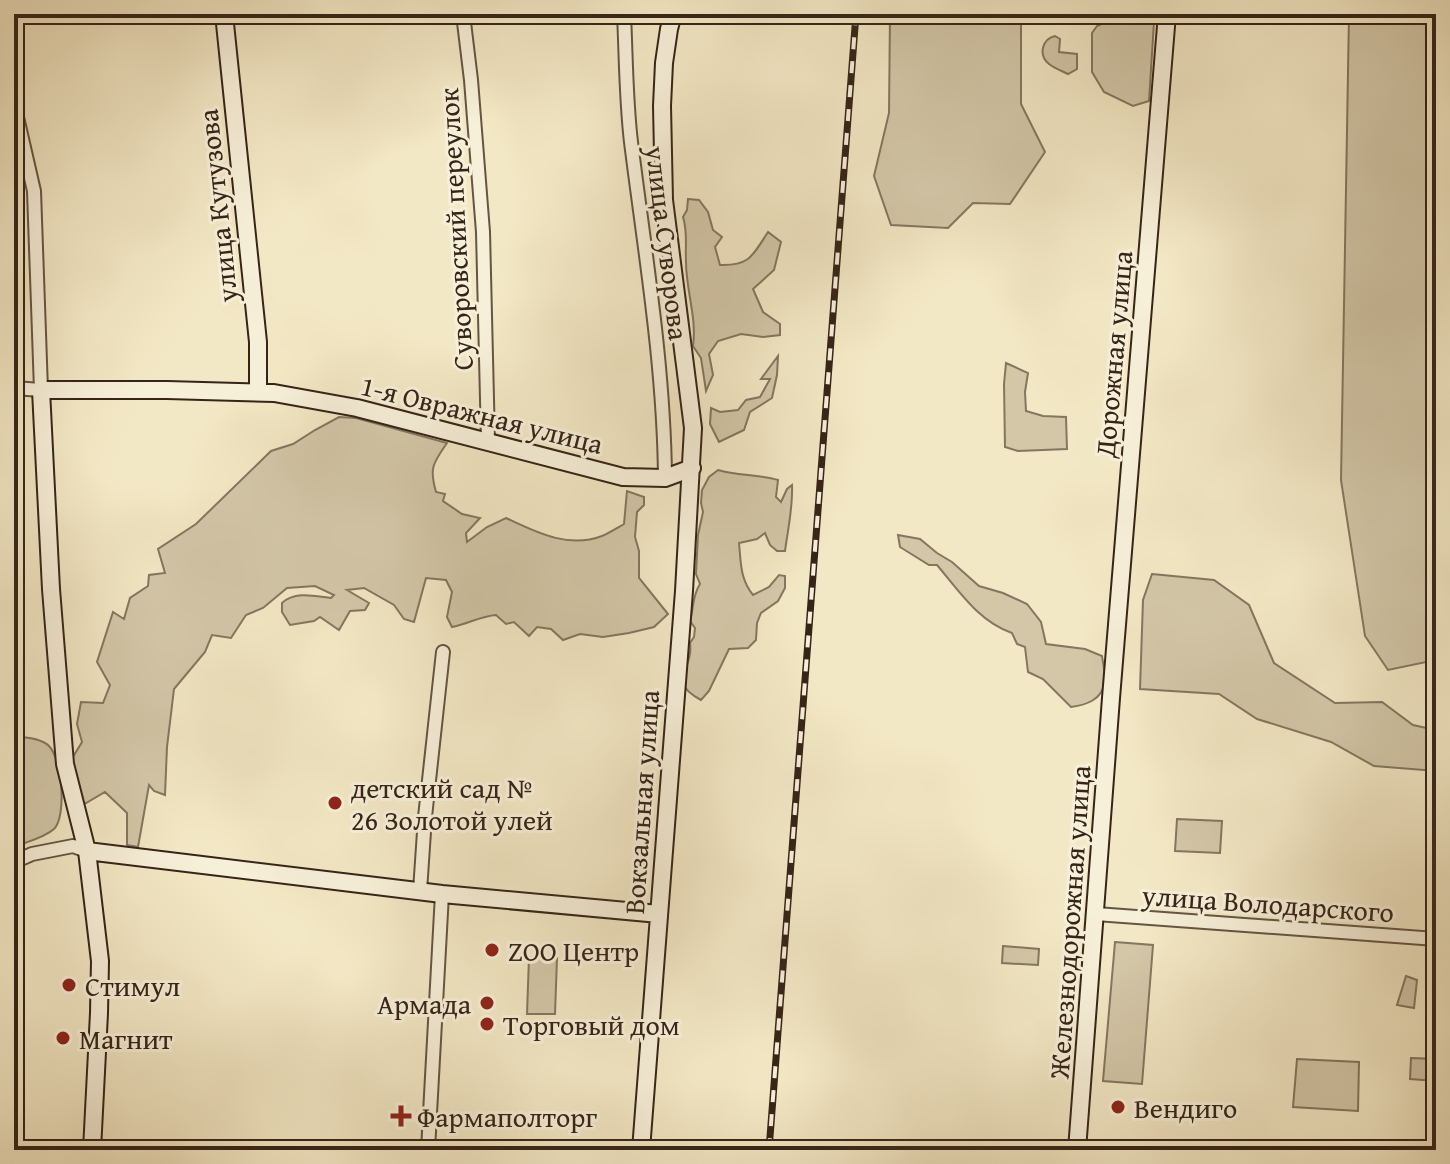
<svg xmlns="http://www.w3.org/2000/svg" width="1450" height="1164" viewBox="0 0 1450 1164" font-family="'Gentium Book Plus',serif">
<style>
.green{fill:#d3c7a8;stroke:#847660;stroke-width:2}
.lines{fill:none;stroke-linecap:round;stroke-linejoin:round}
.street-casing{stroke:#655543;stroke-width:16}
.secondary-casing{stroke:#362418;stroke-width:20}
.street{stroke:#f7f0d9;stroke-width:12}
.secondary{stroke:#f7f0d9;stroke-width:16}
.rail-casing{stroke:#362418;stroke-width:7}
.rail{stroke:#f7f0d9;stroke-width:4;stroke-dasharray:12;stroke-linecap:butt}
.poi-dot{fill:#8f2418;stroke:#f7f0d9;stroke-width:3}
.labels{text-anchor:middle;dominant-baseline:central;stroke-width:6;stroke-linejoin:round;paint-order:stroke}
.street-label{font-size:28px;fill:#362418;stroke:#f7f0d9}
.poi-label{font-size:28px;fill:#362418;stroke:#f7f0d9;text-anchor:start}
</style>
<rect width="100%" height="100%" fill="#f3e8c5"/>
<filter id="stains"><feTurbulence type="fractalNoise" baseFrequency=".0025" numOctaves="4"/><feColorMatrix values="0 0 0 0 .2 0 0 0 0 .09 0 0 0 0 .02 0 0 0 .5 -.17"/></filter>
<radialGradient id="worn" r=".72"><stop offset=".6" stop-color="#630" stop-opacity="0"/><stop offset="1" stop-color="#630" stop-opacity=".3"/></radialGradient>
<path class="green" d="M 890,14 L 1021,14 L 1021,104 L 1045,152 L 1010,204 L 973,203 L 948,228 L 891,225 L 874,176 L 889,113 Z
M 1125,14 L 1146,14 L 1154,22 L 1149,101 L 1133,106 L 1104,92 L 1092,72 L 1092,33 L 1097,26 Z
M 1349,14 L 1436,14 L 1436,660 L 1388,670 L 1365,636 L 1341,480 Z
M 1055,36 L 1060,39 L 1059,52 L 1077,54 L 1077,69 L 1068,74 C 1062,71 1054,68 1049,64 C 1038,55 1042,39 1055,36 Z
M 688,199 L 699,200 L 708,212 L 713,230 L 722,237 L 715,247 L 720,265 C 750,266 753,255 768,232 L 781,242 L 774,270 L 753,289 L 763,312 L 780,324 L 780,335 L 763,337 L 741,334 L 718,341 L 709,354 L 713,375 L 706,391 L 701,358 L 693,346 C 697,318 686,290 686,262 C 685,246 688,233 683,217 L 687,210 Z
M 778,356 L 777,375 L 772,398 L 750,412 L 744,430 L 719,442 L 710,424 L 711,408 L 720,412 L 738,410 L 746,400 L 760,397 L 770,379 L 761,379 Z
M 1006,363 L 1028,373 L 1025,392 L 1026,411 L 1043,416 L 1066,417 L 1067,449 L 1018,451 L 1005,447 L 1004,384 Z
M 339,417 L 356,418 L 447,443 C 433,463 429,468 436,492 L 445,494 L 443,501 L 462,514 L 480,518 L 466,533 L 467,542 L 487,527 L 506,518 C 536,532 568,549 602,536 C 609,533 617,528 624,524 L 627,491 L 644,497 L 644,505 L 637,512 L 635,537 L 639,551 L 639,578 L 668,614 L 654,627 L 629,633 L 603,637 L 580,634 L 563,640 L 551,629 L 537,627 L 529,636 L 514,622 L 506,624 L 496,615 C 481,616 467,624 452,627 L 447,617 L 452,592 L 446,580 L 426,578 L 414,622 L 404,619 L 394,605 L 364,588 L 347,590 L 369,603 L 365,610 L 350,611 L 339,630 L 320,617 L 314,621 L 290,625 L 282,612 L 282,603 C 295,591 314,596 331,598 L 334,595 L 315,586 L 287,588 L 263,608 L 246,615 L 231,638 L 212,635 L 205,652 L 174,689 L 167,747 L 165,795 L 154,791 L 149,785 L 138,847 L 127,845 L 127,813 L 105,792 L 81,806 L 68,765 L 82,742 L 77,724 L 81,702 L 103,703 L 110,685 L 97,662 L 113,612 L 124,619 L 130,598 L 148,586 L 149,575 L 165,573 L 158,549 L 196,524 L 271,451 L 293,444 L 315,430 Z
M 718,470 C 738,476 758,474 778,480 L 776,497 L 781,502 L 787,489 L 792,485 C 793,507 788,529 785,551 L 777,551 L 770,545 L 765,533 L 757,539 L 739,543 C 741,563 740,579 753,595 L 769,587 L 779,575 L 785,576 L 785,588 L 778,601 L 761,613 L 757,623 L 756,640 L 748,648 L 729,649 L 709,691 L 701,700 C 665,681 694,670 690,643 L 694,637 L 695,628 L 690,621 C 694,608 692,596 700,584 L 696,574 L 698,535 L 703,512 L 701,503 L 702,490 L 709,477 Z
M 898,535 L 920,539 L 937,553 L 952,562 L 979,586 L 1003,593 L 1027,604 L 1041,622 L 1046,644 L 1085,649 L 1102,656 C 1103,664 1106,675 1105,682 C 1102,700 1086,705 1071,707 L 1043,679 L 1028,672 L 1025,647 L 1017,644 L 1012,633 C 979,622 959,591 937,565 L 929,565 L 900,547 Z
M 1152,574 L 1214,580 L 1249,605 L 1274,663 L 1335,703 L 1382,702 L 1413,725 L 1436,730 L 1436,771 L 1374,766 L 1331,742 L 1257,719 L 1219,694 L 1140,689 L 1143,600 Z
M 14,737 C 26,737 41,738 49,746 C 62,759 67,816 54,829 C 44,838 26,842 14,847 Z
M 1177,819 L 1222,821 L 1220,853 L 1175,851 Z
M 1115,942 L 1153,945 L 1142,1084 L 1103,1081 Z
M 1003,946 L 1039,949 L 1038,965 L 1002,963 Z
M 529,957 L 557,958 L 555,1014 L 527,1014 Z
M 1406,976 L 1417,980 L 1414,1008 L 1397,1005 Z
M 1411,1058 L 1436,1059 L 1436,1081 L 1410,1079 Z
M 1297,1059 L 1359,1062 L 1358,1111 L 1293,1107 Z"/>
<g class="lines">
<g class="street-casing">
<path id="street" d="M 463,14 L 471,80 L 483,232 L 488,441
M 624,14 C 626,57 626,100 631,142 C 645,254 664,365 665,478
M 14,104 L 34,191 L 41,390 L 14,388
M 14,862 L 32,854 L 73,846 L 87,851
M 420,891 L 425,817 L 443,652
M 1096,914 L 1436,939
M 428,1150 L 442,894"/>
</g>
<g class="secondary-casing">
<path id="secondary" d="M 224,14 L 258,342 L 258,392
M 87,851 L 442,894 L 659,914
M 92,1150 L 99,1013 L 100,961 L 87,851 L 65,764 L 51,589 L 41,390 L 167,390 L 274,393 L 357,408 L 623,477 L 665,478 L 692,468
M 641,1150 L 684,591 L 693,428 L 664,200 L 662,106 L 664,63 L 669,29 L 673,14
M 1077,1150 L 1111,698 L 1167,14"/>
</g>
<use href="#street" class="street"/>
<use href="#secondary" class="secondary"/>
<g class="rail-casing">
<path id="rail" d="M 769,1150 L 856,14"/>
</g>
<use href="#rail" class="rail"/>
</g>
<g class="poi-dot">
<circle cx="335" cy="803" r="8"/>
<circle cx="492" cy="950" r="8"/>
<circle cx="69" cy="985" r="8"/>
<circle cx="487" cy="1003" r="8"/>
<circle cx="487" cy="1024" r="8"/>
<circle cx="63" cy="1038" r="8"/>
<circle cx="1118" cy="1107" r="8"/>
<path d="M397 1104h8v8h8v8h-8v8h-8v-8h-8v-8h8z"/>
</g>
<g class="labels">
<g class="street-label">
<text transform="translate(217 206) rotate(-96)">улица Кутузова</text>
<text transform="translate(455 229) rotate(-93)">Суворовский переулок</text>
<text transform="translate(668 243) rotate(83)">улица Суворова</text>
<text transform="translate(1113 354) rotate(-85)">Дорожная улица</text>
<text transform="translate(482 414) rotate(14)">1-я Овражная улица</text>
<text transform="translate(641 802) rotate(-86)">Вокзальная улица</text>
<text transform="translate(1268 903) rotate(4)">улица Володарского</text>
<text transform="translate(1069 922) rotate(-86)">Железнодорожная улица</text>
</g>
<g class="poi-label">
<text x="351" y="787">детский сад №<tspan x="351" dy="32">26 Золотой улей</tspan></text>
<text x="508" y="950">ZOO Центр</text>
<text x="85" y="985">Стимул</text>
<text x="471" y="1003" text-anchor="end">Армада</text>
<text x="503" y="1024">Торговый дом</text>
<text x="79" y="1038">Магнит</text>
<text x="1134" y="1107">Вендиго</text>
<text x="417" y="1116">Фармаполторг</text>
</g>
</g>
<rect width="1450" height="1164" fill="none" stroke="#f3e8c5" stroke-width="48"/>
<rect x="16" y="16" width="1418" height="1132" fill="none" stroke="#362418" stroke-width="4"/>
<rect x="24" y="24" width="1402" height="1116" fill="none" stroke="#362418" stroke-width="2"/>
<rect width="100%" height="100%" filter="url(#stains)"/>
<rect width="100%" height="100%" fill="url(#worn)"/>
</svg>
